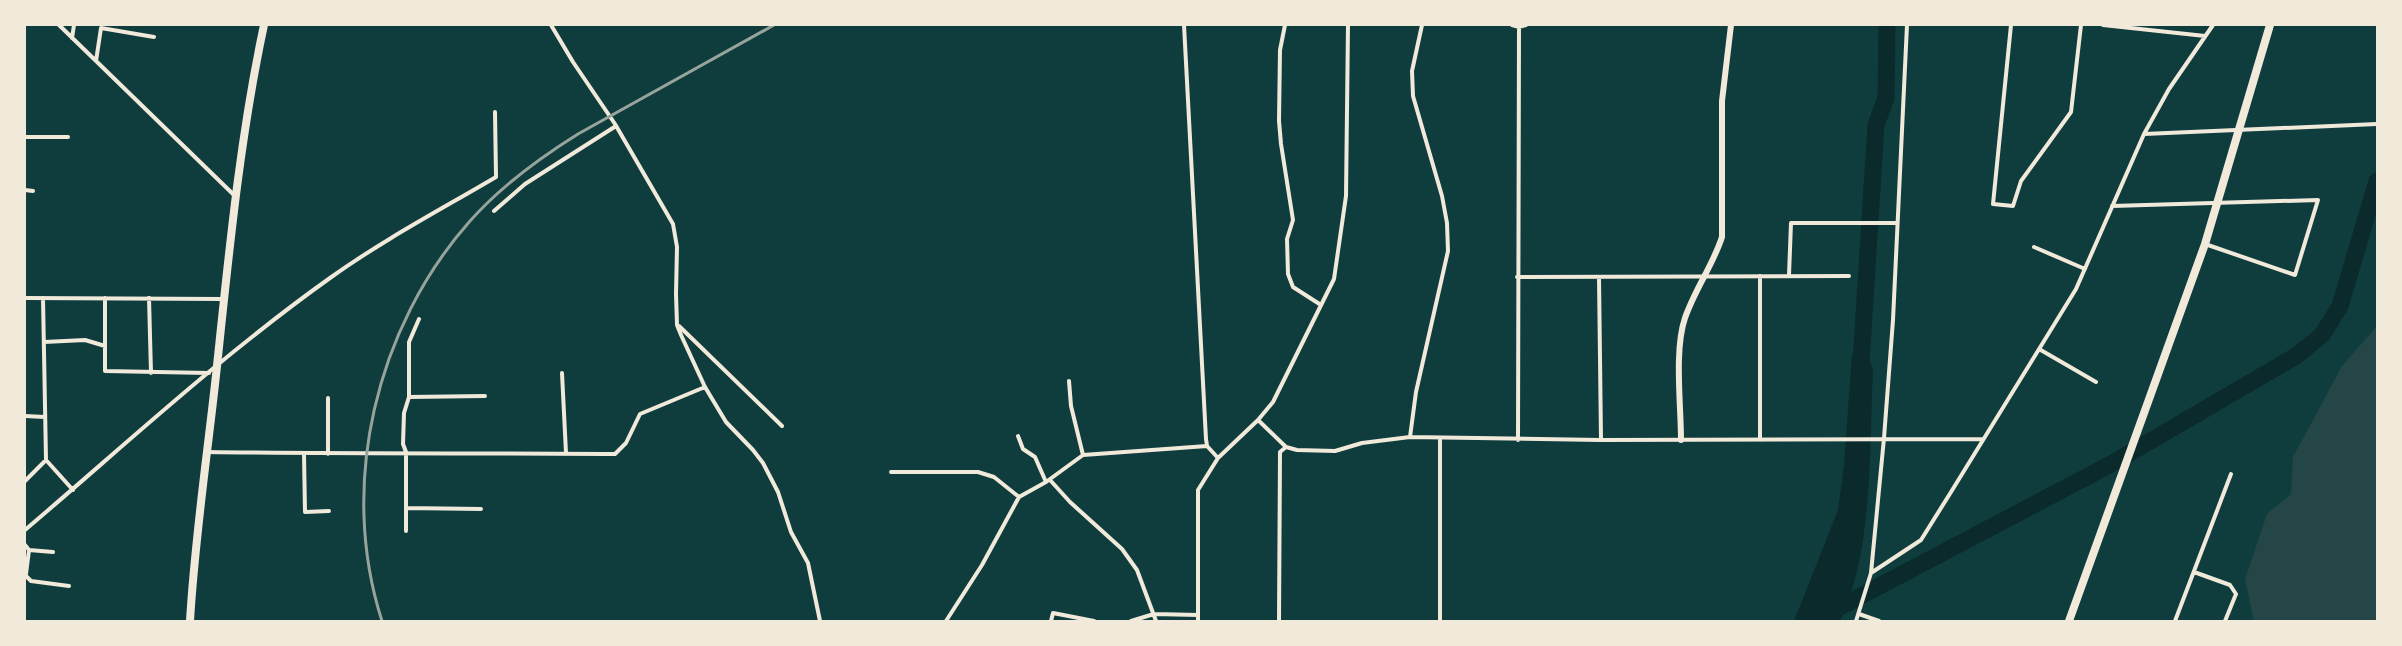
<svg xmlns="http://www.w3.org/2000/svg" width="2402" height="646" viewBox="0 0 2402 646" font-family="Figtree,sans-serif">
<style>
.green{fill:#244646}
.water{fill:#0a2a2b}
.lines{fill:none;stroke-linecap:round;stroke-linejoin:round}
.river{stroke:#0a2a2b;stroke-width:17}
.minor{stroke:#f1e9da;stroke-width:4}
.tertiary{stroke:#f1e9da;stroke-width:6}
.primary{stroke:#f1e9da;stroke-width:8}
.trunk{stroke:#f1e9da;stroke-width:8}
.rail{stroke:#97a49c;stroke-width:3}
</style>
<rect width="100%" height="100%" fill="#0f3d3e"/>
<path class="green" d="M 2377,326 L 2377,621 L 2254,621 L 2245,579 L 2267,514 L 2291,494 L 2293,457 L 2342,366 Z"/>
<path class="water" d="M 1852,354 L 1867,355 L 1873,369 C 1869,448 1874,549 1840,621 L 1794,621 L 1838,510 L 1844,465 Z"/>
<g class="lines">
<path class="river" d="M 1860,378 L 1876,125 L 1886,98 L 1887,25
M 1821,621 L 1838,608 L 2111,464 L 2296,356 L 2322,335 L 2340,306 L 2377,181"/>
<path class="minor" d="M 59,25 L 235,196
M 551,25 L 573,62 L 615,124 L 673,224 L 677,247 L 676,294 L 677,325 L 681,335 L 705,387 L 726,422 L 753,450 L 763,463 L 778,492 L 791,532 L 808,563 L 820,621
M 1184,25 L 1206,439 L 1207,446 L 1218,458
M 1285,25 L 1280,50 L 1279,121 L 1281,144 L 1293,220 L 1287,239 L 1288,274 L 1293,287 L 1321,305
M 1512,25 L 1519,27 L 1526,25
M 2011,25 L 1993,204 L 2013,206 L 2021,181 L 2071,112 L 2081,25
M 2103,25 L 2205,36
M 72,38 L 74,25
M 96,61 L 101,28 L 154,37
M 2144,134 L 2377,124
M 25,137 L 68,137
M 25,190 L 33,191
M 2112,206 L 2318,200 L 2295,275 L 2205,244
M 494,211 L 525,184 L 616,126
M 2034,247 L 2085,269
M 1789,275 L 1791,223 L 1897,223
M 1760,276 L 1760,440
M 1517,277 L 1849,276
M 1599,277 L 1601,440
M 25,298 L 223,299
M 43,298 L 46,460
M 105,298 L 105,371 L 209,373
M 149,298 L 151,373
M 679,326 L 782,426
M 44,342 L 85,340 L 105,346
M 2039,349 L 2096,382
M 562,373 L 566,453
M 1069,381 L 1071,406 L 1083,455
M 409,397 L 485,396
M 25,416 L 45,417
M 1258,420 L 1286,447 L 1297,450 L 1335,451 L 1362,443 L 1410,437 L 1601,440 L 1983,439
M 1018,436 L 1023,449 L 1035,457 L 1046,482
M 1410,437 L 1416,392 L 1448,251 L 1447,223 L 1442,196 L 1413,96 L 1412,71 L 1422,25
M 1518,440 L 1519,27
M 207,452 C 343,454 479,453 615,454 L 626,443 L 640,414 L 705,387
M 304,454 L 305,512 L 329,511
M 328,454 L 328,398
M 891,472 L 978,472 L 994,477 L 1019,497
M 1050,480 L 1070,502 L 1122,549 L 1137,570 L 1156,621
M 25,481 L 46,460 L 73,490
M 406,508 L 481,509
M 25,530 C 125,445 223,354 330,278 C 383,240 440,210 496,177 L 495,112
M 406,531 L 406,452 L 403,444 L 404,413 L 409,397 L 409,342 L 419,319
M 25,545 L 29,550
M 2194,572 L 2230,585 L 2236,594 L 2225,621
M 1871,573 L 1921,540 L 1951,492 L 2076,289 L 2144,134 L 2169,89 L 2213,25
M 26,574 L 29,550 L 53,552
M 25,575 L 31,581 L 69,586
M 1859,614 L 1879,621
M 946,621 L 982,565 L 1019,497 L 1046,482 L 1083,455 L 1207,446
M 1051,621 L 1053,613 L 1094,621
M 1131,621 L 1154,614 L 1198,615
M 1198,621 L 1198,490 L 1218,458 L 1258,420 L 1273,402 L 1334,279 L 1346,196 L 1348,25
M 1279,621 L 1280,452 L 1286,447
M 1440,621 L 1440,439
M 1856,621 L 1871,573 L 1884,438 L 1893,320 L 1907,25
M 2175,621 L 2231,474"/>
<path class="tertiary" d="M 1681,440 C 1681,405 1674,350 1685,318 C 1695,289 1713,265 1722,237 L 1722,101 L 1731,25"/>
<path class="primary" d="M 2069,621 L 2205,244 L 2270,25"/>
<path class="trunk" d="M 190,621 C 195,535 208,451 217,366 C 229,252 240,137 264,25"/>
<path class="rail" d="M 382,621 C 338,485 376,327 470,221 C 501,186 538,159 578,134 L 774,25"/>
</g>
<rect width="2402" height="646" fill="none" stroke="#f1e9da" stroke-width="52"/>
</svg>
